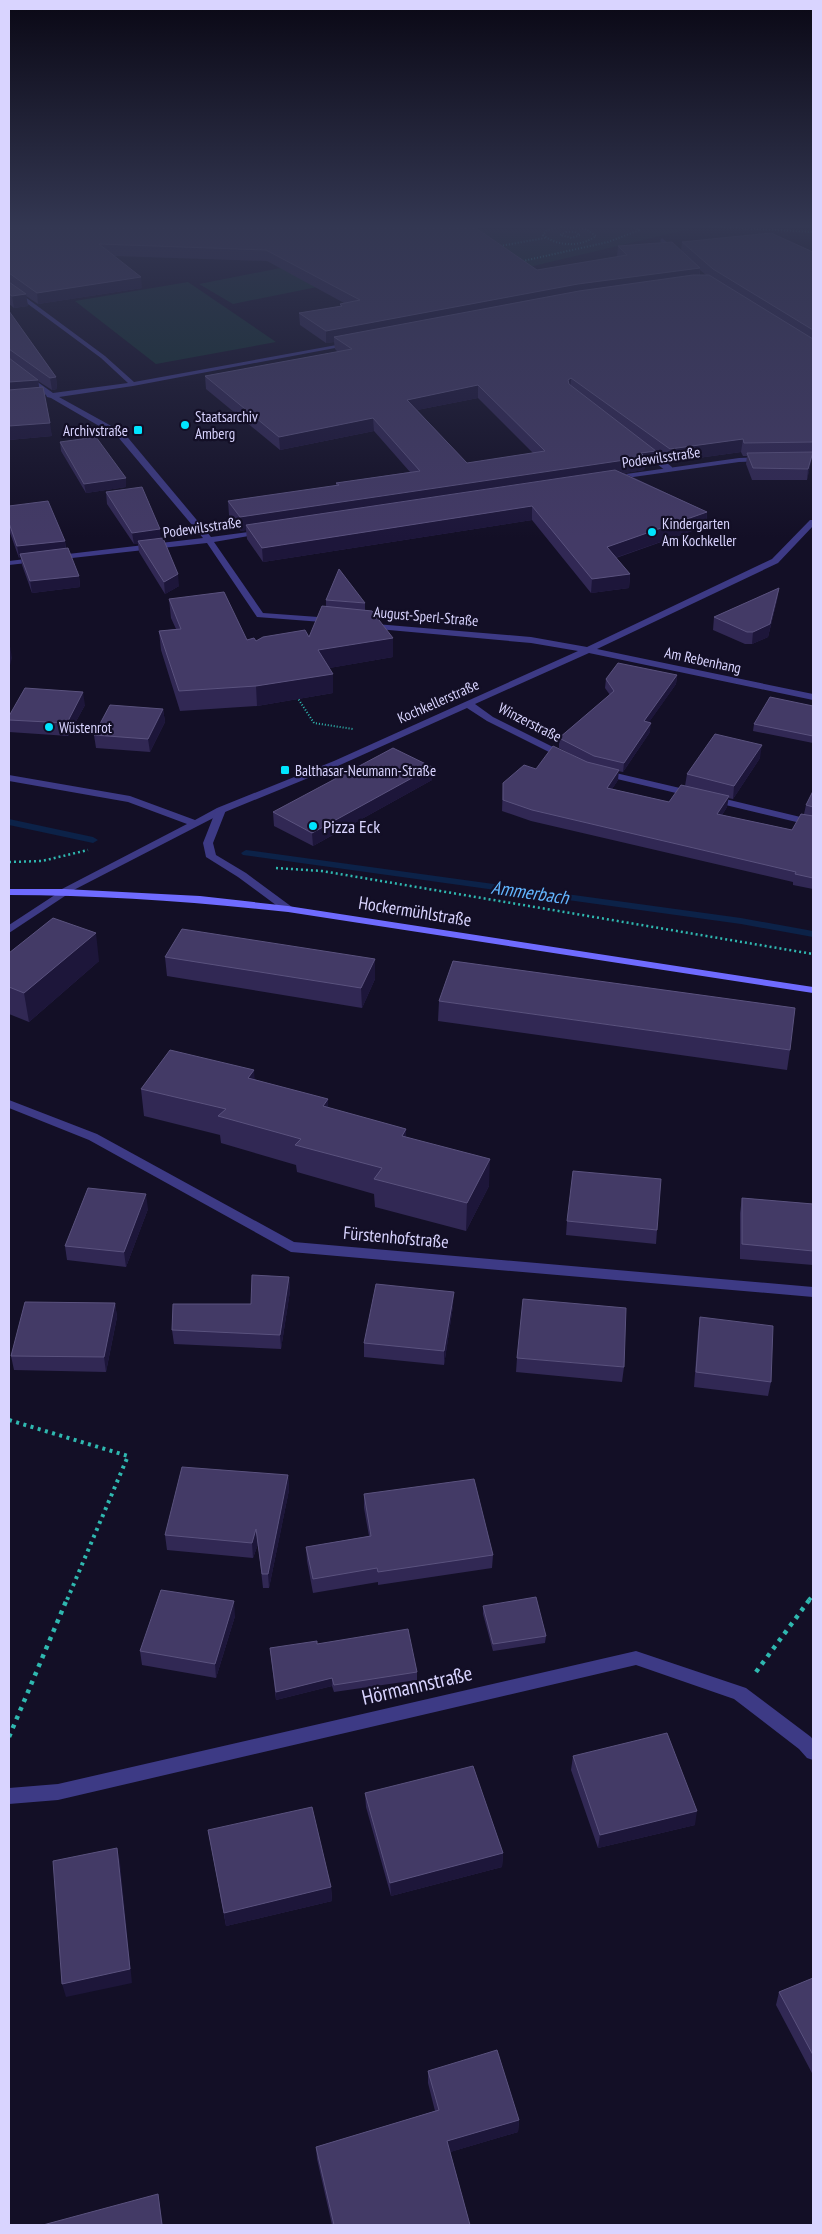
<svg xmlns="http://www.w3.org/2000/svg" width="822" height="2234" viewBox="0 0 822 2234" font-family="'PT Sans Narrow',sans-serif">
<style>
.green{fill:#12302f}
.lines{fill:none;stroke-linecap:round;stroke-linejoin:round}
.stream{fill:#0c2248;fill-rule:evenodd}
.path-far3{stroke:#2fb8b0;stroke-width:2;stroke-dasharray:1 2;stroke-linecap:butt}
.path-far2{stroke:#2fb8b0;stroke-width:2.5;stroke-dasharray:2 3;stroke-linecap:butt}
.path-far1{stroke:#2fb8b0;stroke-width:4;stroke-dasharray:3 4.5;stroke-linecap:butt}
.path{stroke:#2fb8b0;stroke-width:4.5;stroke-dasharray:4 5.5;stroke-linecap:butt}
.service{fill:#3d3a85;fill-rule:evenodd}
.minor{fill:#3d3a85;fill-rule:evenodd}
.tertiary{fill:#3d3a85;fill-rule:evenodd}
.secondary{fill:#6f6bff;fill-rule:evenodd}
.wall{fill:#312854;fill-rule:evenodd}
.shaded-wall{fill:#1d163a}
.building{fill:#433a66;stroke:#5a527e;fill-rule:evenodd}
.poi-dot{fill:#00e5ff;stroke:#130f26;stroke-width:2}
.labels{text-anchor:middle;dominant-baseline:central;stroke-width:4.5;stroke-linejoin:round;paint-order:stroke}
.far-poi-label{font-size:15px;fill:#d9d4ff;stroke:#130f26;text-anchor:start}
.far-street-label{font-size:15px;fill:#d9d4ff;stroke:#130f26}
.poi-label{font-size:18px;fill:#d9d4ff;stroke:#130f26;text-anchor:start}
.street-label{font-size:18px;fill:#d9d4ff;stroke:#130f26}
.water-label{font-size:19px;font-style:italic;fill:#62b6ff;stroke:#130f26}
.near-street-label{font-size:21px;fill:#d9d4ff;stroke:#130f26}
</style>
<rect width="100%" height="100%" fill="#130f26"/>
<path class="green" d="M 457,226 L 702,226 L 529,267 Z
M 301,264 L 337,283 L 233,304 L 199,284 Z
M 188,282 L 276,342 L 156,364 L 75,301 Z"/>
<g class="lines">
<path class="stream" d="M 9,819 L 93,837 L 98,840 L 93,843 L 9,825 Z
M 246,850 L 741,918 L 813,931 L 813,937 L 741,924 L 243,855 L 241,853 Z"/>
<path class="path-far3" d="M 628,226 L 640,230
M 700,226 L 813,232
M 561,227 L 586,229 L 596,236 C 581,247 558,247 543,235 L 547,230 Z
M 566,232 L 575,232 L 580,235 L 572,238 L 560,235 Z
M 500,246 L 545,238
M 520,259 L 523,261 L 608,242 L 640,230
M 297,697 L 314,723 L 353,729"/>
<path class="path-far2" d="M 9,862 L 42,861 L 88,850
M 276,868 L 322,871 L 813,954"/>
<path class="path-far1" d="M 9,1420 L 128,1456 L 67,1600
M 809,1600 L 813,1595"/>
<path class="path" d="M 756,1672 L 810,1599
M 9,1737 L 67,1599"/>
<path class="service" d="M 662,238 L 679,253 L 679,255 L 675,255 L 660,241 Z
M 639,446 L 645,446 L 672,467 L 672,471 L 666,471 L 639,450 Z"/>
<path class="minor" d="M 9,285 L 105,356 L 134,382 L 353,342 L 354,343 L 351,345 L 133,386 L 59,397 L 124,433 L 211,537 L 264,530 L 264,534 L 261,534 L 214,542 L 263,613 L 332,618 L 335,619 L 335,623 L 257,617 L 207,543 L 9,565 L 9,561 L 203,538 L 118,437 L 51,398 L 47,397 L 46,395 L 9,367 L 9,362 L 11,363 L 53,393 L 128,383 L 101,358 L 9,290 Z
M 763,457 L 767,459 L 766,461 L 739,462 L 612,480 L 608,478 L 612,476 L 739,458 Z
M 810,520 L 813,520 L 813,526 L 778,563 L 597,649 L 813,694 L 813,700 L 589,653 L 475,704 L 493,717 L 567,754 L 567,758 L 561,758 L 487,721 L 467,708 L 340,765 L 225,812 L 64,895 L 59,892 L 60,890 L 187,824 L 128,802 L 9,781 L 9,775 L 130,796 L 195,820 L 217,808 L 334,761 L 578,651 L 531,643 L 367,628 L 363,625 L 364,623 L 531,637 L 587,647 L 772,559 Z
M 603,770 L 697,792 L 698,794 L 693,797 L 600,775 L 598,773 Z
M 713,796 L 813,820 L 813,826 L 709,801 L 709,797 Z
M 9,1100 L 97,1134 L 294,1242 L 813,1287 L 813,1297 L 291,1252 L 89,1140 L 9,1108 Z
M 636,1651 L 746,1688 L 811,1737 L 813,1740 L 813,1760 L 807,1758 L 799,1749 L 734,1699 L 636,1665 L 58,1800 L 9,1804 L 9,1788 L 58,1784 Z"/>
<path class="tertiary" d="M 221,807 L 226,810 L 213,843 L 216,855 L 246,873 L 292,907 L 293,909 L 292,911 L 284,911 L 238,877 L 206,857 L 203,843 L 216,810 Z
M 64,889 L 69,892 L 68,894 L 9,933 L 9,925 Z"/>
<path class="secondary" d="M 9,889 L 64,889 L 200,896 L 288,906 L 813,987 L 813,993 L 288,912 C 195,902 102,895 9,895 Z"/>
</g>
<path class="wall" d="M 9,226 L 537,270 L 617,257 L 618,246 L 681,251 L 682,242 L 813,252 L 813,454 L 812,455 L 807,480 L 752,480 L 746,464 L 747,456 L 743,456 L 741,452 L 669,462 L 656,453 L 655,464 L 645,466 L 644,470 L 624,473 L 707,512 L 706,526 L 616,558 L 630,574 L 629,588 L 591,593 L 532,520 L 263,562 L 247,539 L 246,530 L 241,531 L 229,515 L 228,501 L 336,486 L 336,483 L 410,472 L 374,431 L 280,450 L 206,389 L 205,376 L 338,352 L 335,349 L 334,342 L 326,343 L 300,325 L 299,313 L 340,306 L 340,304 L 344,303 L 267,261 L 114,256 L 142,288 L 38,304 L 26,296 L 28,306 L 14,308 L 9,304 ZM 700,270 L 706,275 L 700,275 ZM 478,398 L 533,453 L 467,463 L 417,410 Z
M 9,311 L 56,377 L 57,389 L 52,390 L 38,381 L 39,387 L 52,436 L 9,440 Z
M 60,442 L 126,478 L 126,487 L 86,493 L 61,451 Z
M 106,492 L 161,538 L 179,586 L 165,594 L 139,552 L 138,544 L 134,544 L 107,504 Z
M 9,506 L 65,541 L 66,549 L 79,576 L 80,587 L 32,593 L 22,565 L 21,558 L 19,558 L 9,530 Z
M 779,588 L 777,600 L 768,637 L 752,644 L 745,644 L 713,630 L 714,617 Z
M 169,599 L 247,640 L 256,641 L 309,637 L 326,607 L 326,600 L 365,603 L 365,610 L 393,657 L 329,668 L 333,693 L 257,706 L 180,711 L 161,650 L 159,631 L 176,629 L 171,618 Z
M 677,675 L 676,684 L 649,722 L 650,732 L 623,772 L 618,771 L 618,780 L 612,789 L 669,802 L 685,786 L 687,774 L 760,758 L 733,799 L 728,798 L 727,807 L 722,815 L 792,830 L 804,814 L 806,805 L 813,791 L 813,889 L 793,885 L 793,882 L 531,821 L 502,811 L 503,783 L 536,769 L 588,763 L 559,748 L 559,738 L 610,695 L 605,688 L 606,679 Z
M 85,705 L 68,736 L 9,732 L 9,716 Z
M 813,706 L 813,743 L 753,731 L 754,724 Z
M 163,709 L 165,722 L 150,752 L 96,748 L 94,735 Z
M 432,767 L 432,780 L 313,846 L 274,826 L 273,812 Z
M 9,953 L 99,961 L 29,1022 L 9,1014 Z
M 165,957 L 375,979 L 362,1008 L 167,976 Z
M 439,1001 L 790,1050 L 787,1070 L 438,1021 Z
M 254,1070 L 254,1079 L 328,1108 L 406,1129 L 406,1138 L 489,1186 L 466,1231 L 375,1207 L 374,1194 L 297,1172 L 296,1165 L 221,1143 L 220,1135 L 144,1116 L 141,1089 Z
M 742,1198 L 813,1204 L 813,1265 L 740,1259 L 740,1213 Z
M 148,1209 L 126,1267 L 67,1260 L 65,1246 Z
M 567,1221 L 657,1230 L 656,1244 L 566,1235 Z
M 289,1277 L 290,1291 L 281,1349 L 174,1344 L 172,1330 L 251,1304 Z
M 115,1303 L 117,1317 L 106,1372 L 14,1370 L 11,1356 Z
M 453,1306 L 444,1365 L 364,1357 L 364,1343 Z
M 700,1317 L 771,1382 L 768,1396 L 694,1387 L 698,1332 Z
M 517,1358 L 624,1367 L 622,1382 L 516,1372 Z
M 288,1475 L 289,1490 L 269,1588 L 263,1588 L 258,1544 L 253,1558 L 167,1550 L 165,1535 Z
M 364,1494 L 493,1555 L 492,1568 L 378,1585 L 378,1582 L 313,1593 L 307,1561 L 306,1547 L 369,1536 L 364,1508 Z
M 483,1606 L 546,1636 L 545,1643 L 493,1651 L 483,1614 Z
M 235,1616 L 216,1678 L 142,1665 L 140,1651 Z
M 317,1644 L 417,1672 L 417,1680 L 334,1692 L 332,1686 L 276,1700 L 270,1648 Z
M 573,1756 L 695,1825 L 598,1848 L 571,1770 Z
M 365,1793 L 503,1853 L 502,1867 L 391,1896 L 366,1807 Z
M 208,1830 L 331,1887 L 332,1901 L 226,1926 Z
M 813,1978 L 813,2075 L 776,2005 L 779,1992 Z
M 428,2071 L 519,2120 L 518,2132 L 450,2152 L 470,2225 L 332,2225 L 317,2159 L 316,2147 L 435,2111 L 428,2083 Z"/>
<path class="shaded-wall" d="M 700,268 L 699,280 L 334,337 L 334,342 L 326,343 L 326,331 L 578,284 Z
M 141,277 L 142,288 L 38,304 L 37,293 Z
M 26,294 L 28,306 L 14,308 L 12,296 Z
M 56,377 L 57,389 L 52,390 L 50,378 Z
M 571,378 L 570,390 L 568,380 Z
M 38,380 L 40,393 L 9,395 L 9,382 Z
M 478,385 L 478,398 L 407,412 L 407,400 Z
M 373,418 L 374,431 L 280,450 L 279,437 Z
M 50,423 L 52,436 L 9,440 L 9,426 Z
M 743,439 L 741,452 L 669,462 L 670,449 Z
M 656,451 L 655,464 L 645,466 L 644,470 L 249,529 L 246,525 L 246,530 L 241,531 L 240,517 Z
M 813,452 L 811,463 L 807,480 L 808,469 Z
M 126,478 L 126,487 L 86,493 L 84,484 Z
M 532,506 L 532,520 L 263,562 L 262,548 Z
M 707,512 L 706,526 L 606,561 L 607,547 Z
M 160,529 L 161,541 L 138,541 L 138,544 L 134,544 L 132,533 Z
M 65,541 L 66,552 L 20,554 L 21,558 L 19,558 L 17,546 Z
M 178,574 L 179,586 L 165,594 L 164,582 Z
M 630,574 L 629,588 L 591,593 L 592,579 Z
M 79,576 L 80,587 L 32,593 L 30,581 Z
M 779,588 L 777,600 L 768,637 L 752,644 L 753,632 Z
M 393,638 L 393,657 L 318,670 L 318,650 Z
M 10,646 L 12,658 L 9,669 L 9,650 Z
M 333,674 L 333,693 L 257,706 L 256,686 Z
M 677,675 L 676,684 L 643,731 L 644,721 Z
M 83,692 L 85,705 L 68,736 L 67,723 Z
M 163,709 L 165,722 L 150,752 L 148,739 Z
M 651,723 L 650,732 L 623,772 L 624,763 Z
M 762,745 L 760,758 L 733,799 L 734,786 Z
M 432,767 L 432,780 L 313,846 L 312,833 Z
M 619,770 L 618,780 L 606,798 L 607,788 Z
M 729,796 L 727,807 L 716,824 L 717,814 Z
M 96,933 L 99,961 L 29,1022 L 24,993 Z
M 375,959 L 375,979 L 362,1008 L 361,988 Z
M 254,1070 L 256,1097 L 248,1078 Z
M 328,1099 L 329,1127 L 323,1106 Z
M 406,1129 L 406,1156 L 402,1136 Z
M 490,1159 L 489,1186 L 466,1231 L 467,1203 Z
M 146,1194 L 148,1209 L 126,1267 L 124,1252 Z
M 289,1277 L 290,1291 L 281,1349 L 280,1335 Z
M 454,1292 L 453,1306 L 444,1365 L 444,1351 Z
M 115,1303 L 117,1317 L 106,1372 L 104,1357 Z
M 288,1475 L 289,1490 L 269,1588 L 268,1574 Z
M 256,1529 L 258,1544 L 253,1558 L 252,1543 Z
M 234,1601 L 235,1616 L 216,1678 L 215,1664 Z
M 332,1678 L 332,1686 L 276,1700 L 276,1692 Z
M 697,1811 L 695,1825 L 598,1848 L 600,1835 Z
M 117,1848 L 120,1862 L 132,1983 L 66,1997 L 62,1984 Z
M 503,1853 L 502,1867 L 391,1896 L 390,1883 Z
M 331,1887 L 332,1901 L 226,1926 L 224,1913 Z
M 519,2120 L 518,2132 L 447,2153 L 447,2141 Z
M 158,2194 L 160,2206 L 163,2225 L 162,2225 Z"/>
<path class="building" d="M 9,226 L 473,226 L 537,270 L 627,255 L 618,246 L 672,242 L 700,268 L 578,284 L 326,331 L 299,313 L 342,306 L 340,304 L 360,300 L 266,250 L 99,244 L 141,277 L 37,293 L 9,273 Z
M 771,233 L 813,252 L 813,330 L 713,269 L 682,242 Z
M 693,275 L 709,275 L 813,339 L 813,442 L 744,443 L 743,439 L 670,449 L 571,378 L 568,380 L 569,384 L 656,451 L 641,453 L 645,457 L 240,517 L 228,501 L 339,485 L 336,483 L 420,471 L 373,418 L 279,437 L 205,376 L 352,349 L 334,337 L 579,291 ZM 478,385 L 545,451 L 467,463 L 407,400 Z
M 9,282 L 26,294 L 12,296 L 9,294 Z
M 9,311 L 56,377 L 50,378 L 9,349 Z
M 9,358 L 38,380 L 9,382 Z
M 43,387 L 50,423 L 9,426 L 9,390 Z
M 96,437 L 126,478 L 84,484 L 60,442 Z
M 813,452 L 808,469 L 753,468 L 747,453 Z
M 615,470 L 707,512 L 607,547 L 630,574 L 592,579 L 532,506 L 262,548 L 246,525 Z
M 142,487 L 160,529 L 132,533 L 106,492 Z
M 48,501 L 65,541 L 17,546 L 9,523 L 9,506 Z
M 163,538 L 178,574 L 164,582 L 138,541 Z
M 68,548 L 79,576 L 30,581 L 20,554 Z
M 339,569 L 365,603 L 326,600 Z
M 779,588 L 770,624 L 753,632 L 747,632 L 714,617 Z
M 224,592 L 247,640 L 254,638 L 256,641 L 263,637 L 305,630 L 309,637 L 322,606 L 372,611 L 393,638 L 318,650 L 333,674 L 256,686 L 179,691 L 159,631 L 181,629 L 169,599 Z
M 618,663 L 677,675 L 644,721 L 651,723 L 624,763 L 594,756 L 559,738 L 614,691 L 606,679 Z
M 25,688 L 83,692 L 67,723 L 9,720 L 9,716 Z
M 770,697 L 813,706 L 813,736 L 754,724 Z
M 110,705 L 163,709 L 148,739 L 94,735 Z
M 715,734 L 762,745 L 734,786 L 687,774 Z
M 553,746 L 587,762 L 619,770 L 607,788 L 669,802 L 681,785 L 729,796 L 717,814 L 792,830 L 801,814 L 813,816 L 813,878 L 795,874 L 796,872 L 532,810 L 503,800 L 503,783 L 524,765 L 536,769 Z
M 393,748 L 432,767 L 312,833 L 273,812 Z
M 813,791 L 813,807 L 806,805 Z
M 53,918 L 96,933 L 24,993 L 9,987 L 9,953 Z
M 182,929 L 375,959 L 361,988 L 165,957 Z
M 453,961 L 795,1008 L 790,1050 L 439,1001 Z
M 170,1050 L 254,1070 L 248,1078 L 328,1099 L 323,1106 L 406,1129 L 402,1136 L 490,1159 L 467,1203 L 374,1179 L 382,1168 L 295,1145 L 301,1139 L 218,1116 L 226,1109 L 141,1089 Z
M 573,1171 L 661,1179 L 657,1230 L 567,1221 Z
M 88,1188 L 146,1194 L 124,1252 L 65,1246 Z
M 742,1198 L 813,1204 L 813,1251 L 742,1244 Z
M 252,1275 L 289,1277 L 280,1335 L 172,1330 L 173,1304 L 251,1304 Z
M 376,1284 L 454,1292 L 444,1351 L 364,1343 Z
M 523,1299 L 626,1308 L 624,1367 L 517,1358 Z
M 25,1302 L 115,1303 L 104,1357 L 11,1356 Z
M 700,1317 L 773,1326 L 771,1382 L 696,1372 Z
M 182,1467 L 288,1475 L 268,1574 L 262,1574 L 256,1529 L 252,1543 L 165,1535 Z
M 474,1479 L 493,1555 L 378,1572 L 377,1568 L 313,1579 L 306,1547 L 371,1536 L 364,1494 Z
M 161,1590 L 234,1601 L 215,1664 L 140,1651 Z
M 536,1597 L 546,1636 L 493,1644 L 483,1606 Z
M 408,1629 L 417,1672 L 334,1685 L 332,1678 L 276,1692 L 270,1648 L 317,1641 L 317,1644 Z
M 667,1733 L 697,1811 L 600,1835 L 573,1756 Z
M 473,1766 L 503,1853 L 390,1883 L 365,1793 Z
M 312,1807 L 331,1887 L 224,1913 L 208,1830 Z
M 117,1848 L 130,1969 L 62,1984 L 53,1861 Z
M 813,1978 L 813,2055 L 779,1992 Z
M 497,2050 L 519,2120 L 447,2141 L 470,2225 L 334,2225 L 316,2147 L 439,2110 L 428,2071 Z
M 158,2194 L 162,2225 L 43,2225 Z"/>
<linearGradient id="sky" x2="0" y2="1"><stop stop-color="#0a0815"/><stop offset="0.42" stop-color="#333752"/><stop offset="1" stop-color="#333752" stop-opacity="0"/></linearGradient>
<rect width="822" height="538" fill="url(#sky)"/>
<g class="poi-dot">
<circle cx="185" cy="425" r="5"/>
<rect x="133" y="425" width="10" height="10" rx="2.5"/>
<circle cx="652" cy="532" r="5"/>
<circle cx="49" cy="727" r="5"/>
<rect x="280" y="765" width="10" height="10" rx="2.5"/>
<circle cx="313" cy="826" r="5"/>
</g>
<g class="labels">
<g class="far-poi-label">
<text x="195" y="416">Staatsarchiv<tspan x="195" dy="17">Amberg</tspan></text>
<text x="128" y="430" text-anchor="end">Archivstraße</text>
<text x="662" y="523">Kindergarten<tspan x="662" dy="17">Am Kochkeller</tspan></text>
<text x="59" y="727">Wüstenrot</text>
<text x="295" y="770">Balthasar-Neumann-Straße</text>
</g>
<g class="far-street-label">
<text transform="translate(661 457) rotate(-8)">Podewilsstraße</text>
<text transform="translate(202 527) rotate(-8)">Podewilsstraße</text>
<text transform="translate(426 616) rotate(5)">August-Sperl-Straße</text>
<text transform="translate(703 660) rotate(12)">Am Rebenhang</text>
<text transform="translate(438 701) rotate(-24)">Kochkellerstraße</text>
<text transform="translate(530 722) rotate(27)">Winzerstraße</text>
</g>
<g class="poi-label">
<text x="323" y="826">Pizza Eck</text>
</g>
<g class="street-label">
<text transform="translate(415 911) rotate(9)">Hockermühlstraße</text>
<text transform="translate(396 1237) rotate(5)">Fürstenhofstraße</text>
</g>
<g class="water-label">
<text transform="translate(530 892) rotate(8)">Ammerbach</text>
</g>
<g class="near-street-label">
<text transform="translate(417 1685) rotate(-13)">Hörmannstraße</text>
</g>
</g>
<rect width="822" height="2234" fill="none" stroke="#d9d4ff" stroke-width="20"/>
</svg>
